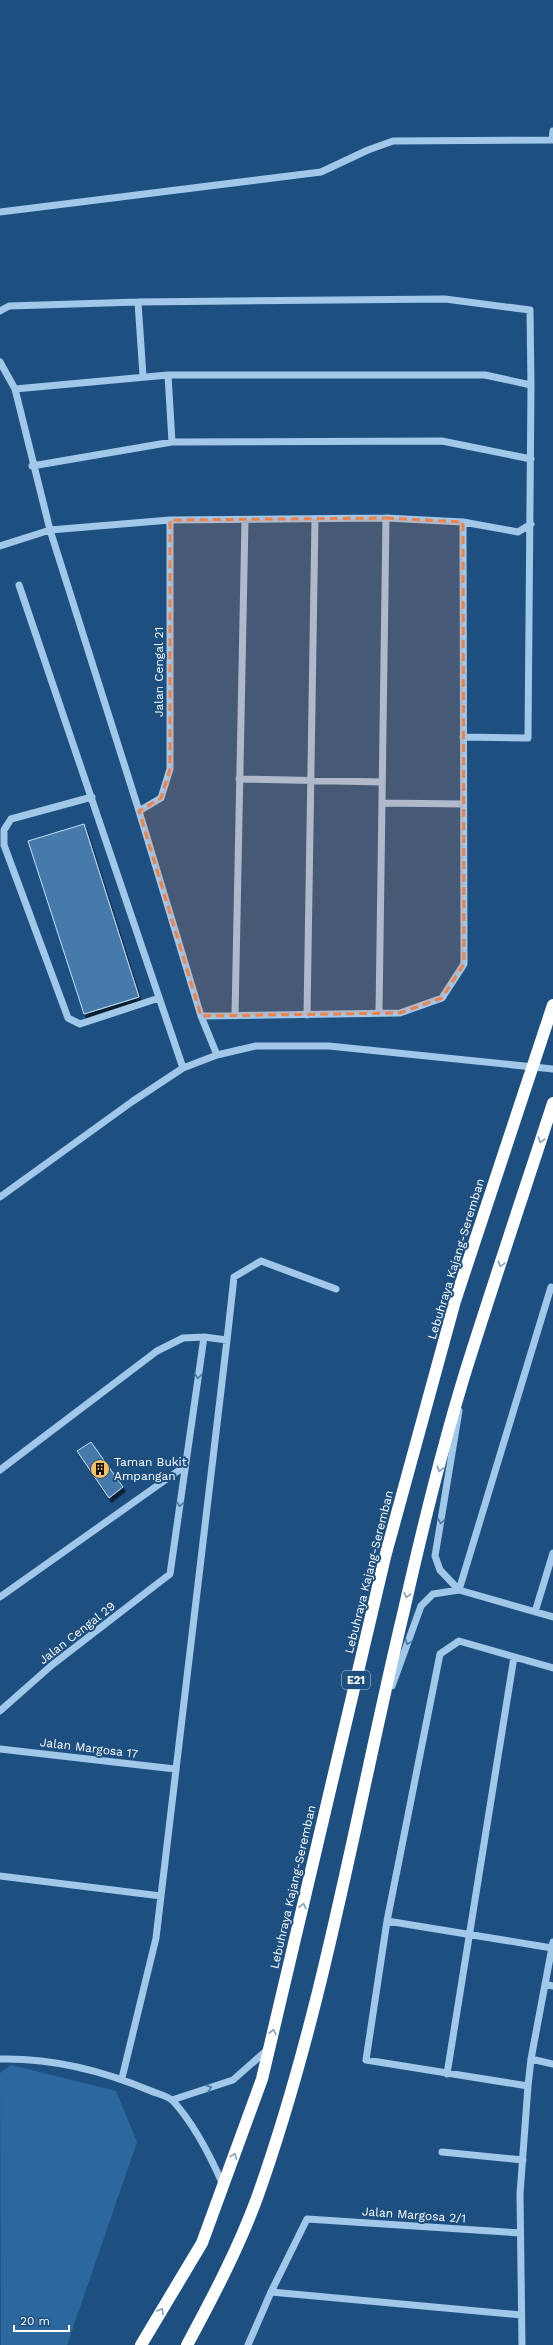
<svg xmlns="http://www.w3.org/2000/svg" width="553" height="2345" viewBox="0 0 553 2345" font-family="'Work Sans',sans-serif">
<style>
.green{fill:#2c689d}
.building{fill:#457aaa;stroke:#c5dff7;filter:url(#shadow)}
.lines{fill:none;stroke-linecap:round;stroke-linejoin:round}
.minor{stroke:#a1c7e9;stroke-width:7}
.highway{stroke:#fff;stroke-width:12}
.oneway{stroke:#839fb9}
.oneway2{stroke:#4574a0}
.marked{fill:#ee8249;fill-opacity:0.2;stroke:#ee8249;stroke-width:3;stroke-dasharray:8 5;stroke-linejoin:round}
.labels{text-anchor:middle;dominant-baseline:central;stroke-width:4;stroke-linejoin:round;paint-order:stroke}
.shield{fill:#1d5080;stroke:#bbcad9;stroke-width:1}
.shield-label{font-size:11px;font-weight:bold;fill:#fff}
.street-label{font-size:12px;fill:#fff;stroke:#1d5080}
.poi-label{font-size:12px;fill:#fff;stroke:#1d5080;text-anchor:start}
</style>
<defs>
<filter id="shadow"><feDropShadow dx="2.5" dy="4.5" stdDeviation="0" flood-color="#0009"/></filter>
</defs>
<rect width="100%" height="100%" fill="#1d5080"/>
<path class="green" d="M 11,2065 L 116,2091 L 137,2142 L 67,2345 L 1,2345 L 0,2073 Z"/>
<path class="building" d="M 84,824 L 139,997 L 84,1014 L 28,841 Z
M 91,1442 L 123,1487 L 109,1498 L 77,1451 Z"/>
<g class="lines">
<path class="minor" d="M 552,140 L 553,131
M 0,212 L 321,172 L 368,150 L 393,141 L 553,140
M 138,302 L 143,376
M 0,311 L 9,306 L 138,302 L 445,299 L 530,310 L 531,385
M 0,362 L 15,389 L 50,530 L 139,811 L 201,1016 L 217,1055
M 168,375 L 172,442
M 15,389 L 168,375 L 485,375 L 531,385 L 528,738 L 463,737
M 32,466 L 172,442 L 442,441 L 531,459
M 0,546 L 50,530 L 170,520 L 386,518 L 463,522 L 518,532 L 531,524
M 19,585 L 183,1068
M 239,779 L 382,782
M 92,797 L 11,819 L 4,830 L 4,845 L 68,1018 L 80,1024 L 159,998
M 382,803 L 463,804
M 139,811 L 161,798 L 170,769 L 170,520
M 379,1013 L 386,518
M 307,1015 L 315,519
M 201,1016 L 400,1013 L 442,998 L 464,964 L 463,522
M 235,1016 L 245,520
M 0,1197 L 133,1101 L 183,1068 L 217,1055 L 256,1046 L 329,1046 L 553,1069
M 227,1340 L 234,1277 L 261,1261 L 336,1289
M 0,1470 L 157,1351 L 183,1338 L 204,1337 L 227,1340 L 156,1938 L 122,2078
M 459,1590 L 551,1287
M 459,1590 L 440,1570 L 435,1556 L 459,1411
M 0,1597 L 185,1466
M 535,1612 L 553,1553
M 392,1686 L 421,1606 L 433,1594 L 459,1590 L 553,1617
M 0,1711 L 52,1665 L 170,1574 L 204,1337
M 0,1749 L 175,1769
M 0,1876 L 161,1896
M 387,1921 L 552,1948
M 545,1984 L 553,1986
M 0,2059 C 51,2058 104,2071 151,2091 C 158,2094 168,2096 173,2101 C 195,2125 210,2155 223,2185
M 531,2059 L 553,2064
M 447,2074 L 514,1657
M 528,2086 L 366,2060 L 387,1921 L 440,1654 L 459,1641 L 553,1668
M 172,2100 L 233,2080 L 267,2050
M 442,2152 L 523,2160
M 271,2292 L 521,2315
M 248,2345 L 271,2292 L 307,2219 L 520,2233
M 522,2345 L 520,2194 L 528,2086 L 531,2059 L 553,1942"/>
<path class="highway" d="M 141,2345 L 202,2243 L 262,2079 L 385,1557 L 455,1301 L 553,1005
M 187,2345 C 213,2297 238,2249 257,2198 C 325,2007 357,1806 404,1610 C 422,1530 442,1448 466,1370 C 494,1281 524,1192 553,1103"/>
</g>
<defs><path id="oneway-chevron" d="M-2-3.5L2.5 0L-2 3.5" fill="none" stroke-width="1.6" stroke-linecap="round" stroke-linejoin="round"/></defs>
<g class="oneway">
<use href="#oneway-chevron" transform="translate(541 1140) rotate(108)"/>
<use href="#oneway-chevron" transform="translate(501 1264) rotate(108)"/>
<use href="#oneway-chevron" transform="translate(440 1469) rotate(105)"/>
<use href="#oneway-chevron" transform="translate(407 1595) rotate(104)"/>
<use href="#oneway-chevron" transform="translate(303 1906) rotate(-77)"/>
<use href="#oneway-chevron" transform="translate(273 2032) rotate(-77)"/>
<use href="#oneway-chevron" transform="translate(234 2156) rotate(-70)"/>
<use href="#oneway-chevron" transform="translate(161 2311) rotate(-59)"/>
</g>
<g class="oneway2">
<use href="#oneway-chevron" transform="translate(198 1376) rotate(98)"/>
<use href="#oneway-chevron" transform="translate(180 1504) rotate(98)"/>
<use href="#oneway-chevron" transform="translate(441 1521) rotate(99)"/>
<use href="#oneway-chevron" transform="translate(408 1642) rotate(110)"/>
<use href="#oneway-chevron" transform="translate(209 2088) rotate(-19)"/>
</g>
<path class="marked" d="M 386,518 L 463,522 L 464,964 L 442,998 L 400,1013 L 201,1016 L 139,811 L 161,798 L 170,769 L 170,520 Z"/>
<defs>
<g id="building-disc" transform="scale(1)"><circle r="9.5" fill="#f9c05f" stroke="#1d5080"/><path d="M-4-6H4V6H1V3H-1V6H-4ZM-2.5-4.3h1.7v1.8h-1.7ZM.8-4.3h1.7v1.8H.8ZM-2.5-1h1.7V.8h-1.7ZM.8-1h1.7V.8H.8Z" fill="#111"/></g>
</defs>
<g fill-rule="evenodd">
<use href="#building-disc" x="100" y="1469"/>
</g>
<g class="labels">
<rect class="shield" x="342" y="1671" width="28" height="18" rx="3"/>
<g class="shield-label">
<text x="356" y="1680">E21</text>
</g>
<g class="street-label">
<text transform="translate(159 672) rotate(-90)">Jalan Cengal 21</text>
<text transform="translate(456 1259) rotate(-73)">Lebuhraya Kajang-Seremban</text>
<text transform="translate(369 1572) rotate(-76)">Lebuhraya Kajang-Seremban</text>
<text transform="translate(77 1633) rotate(-38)">Jalan Cengal 29</text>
<text transform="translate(89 1748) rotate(7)">Jalan Margosa 17</text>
<text transform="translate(293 1887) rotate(-77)">Lebuhraya Kajang-Seremban</text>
<text transform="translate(414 2215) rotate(4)">Jalan Margosa 2/1</text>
</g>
<g class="poi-label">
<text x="114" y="1462">Taman Bukit<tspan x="114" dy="14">Ampangan</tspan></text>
</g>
</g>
<path d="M14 2325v6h55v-6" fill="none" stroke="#ffffff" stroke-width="2"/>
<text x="20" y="2325" font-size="12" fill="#ffffff" stroke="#1d5080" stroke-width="3" paint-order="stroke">20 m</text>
</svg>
